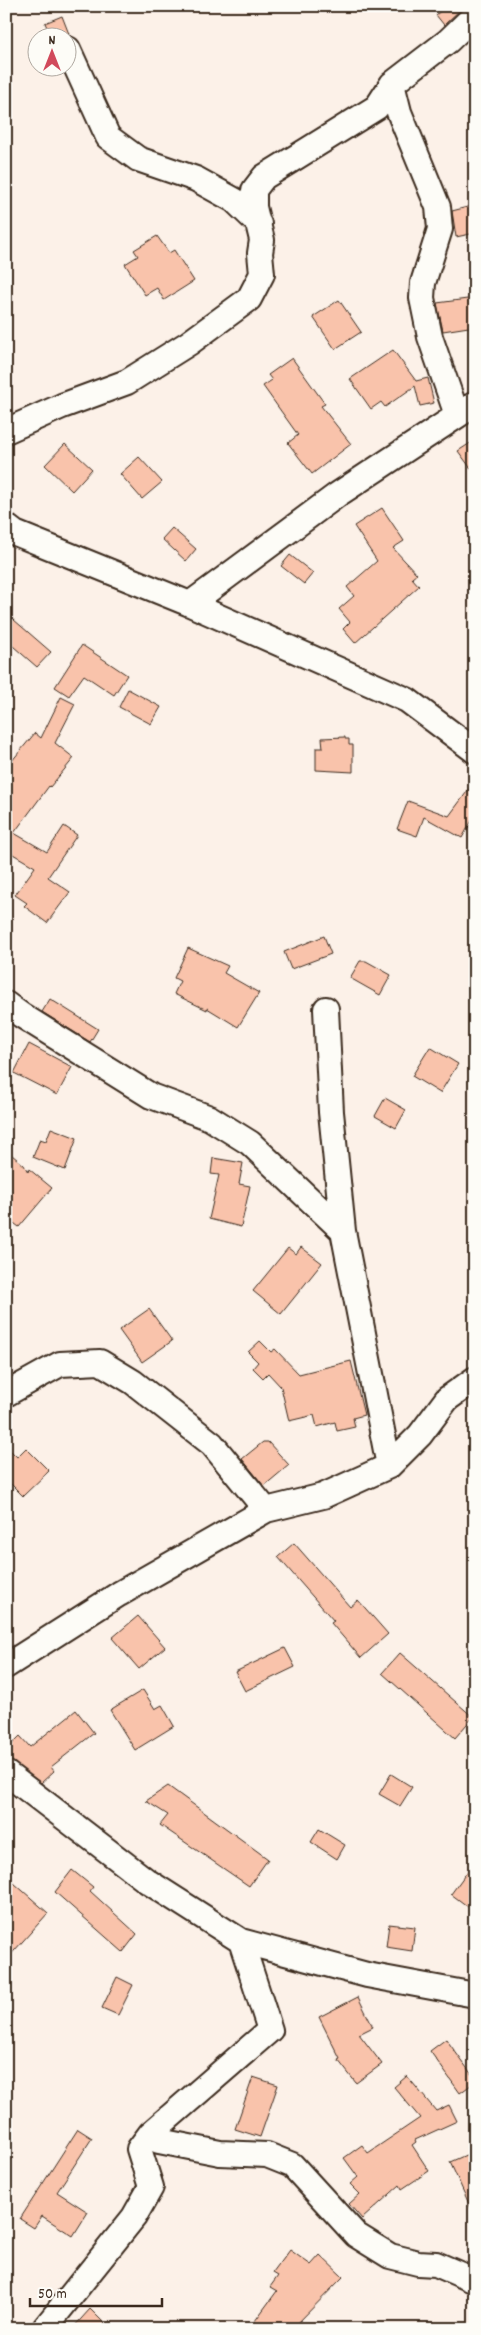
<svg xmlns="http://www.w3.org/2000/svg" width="481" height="2335" viewBox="0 0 481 2335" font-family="Dekko,sans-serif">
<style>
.building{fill:#f9c3ab;stroke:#3b2a1e}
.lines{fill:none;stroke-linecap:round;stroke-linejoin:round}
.minor-casing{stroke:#3b2a1e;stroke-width:28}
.minor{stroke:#fdfcf7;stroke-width:24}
</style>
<rect width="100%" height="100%" fill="#fcf1e8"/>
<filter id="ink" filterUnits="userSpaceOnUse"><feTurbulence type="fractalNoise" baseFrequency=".02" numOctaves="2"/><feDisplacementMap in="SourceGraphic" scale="10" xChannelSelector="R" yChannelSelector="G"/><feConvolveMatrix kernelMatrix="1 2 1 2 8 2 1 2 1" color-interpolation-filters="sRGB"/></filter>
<g filter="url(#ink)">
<path class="building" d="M 446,6 L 464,6 L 444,25 L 436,15 Z
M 62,16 L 69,34 L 60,38 L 52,38 L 45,23 Z
M 475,205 L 475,233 L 456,237 L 452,211 Z
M 157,236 L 169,253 L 174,250 L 194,281 L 164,300 L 157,288 L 145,295 L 125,264 L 138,256 L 134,250 Z
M 475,298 L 475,326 L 443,331 L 437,303 Z
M 339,300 L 361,332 L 335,349 L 313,317 Z
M 393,350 L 416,381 L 428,378 L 434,403 L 420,406 L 415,386 L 385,407 L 381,402 L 371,409 L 350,379 Z
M 292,358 L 325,404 L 321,406 L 351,444 L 312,474 L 288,443 L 298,435 L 263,386 L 272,380 L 268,375 Z
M 475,440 L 475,474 L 458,451 Z
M 65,444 L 92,469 L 72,491 L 45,465 Z
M 139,457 L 162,482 L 142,499 L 120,474 Z
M 382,508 L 404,541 L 393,548 L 417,574 L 412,578 L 419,586 L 355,643 L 343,629 L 350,622 L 339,609 L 354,596 L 347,587 L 377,561 L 354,526 Z
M 172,528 L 196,549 L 186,561 L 162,539 Z
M 290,555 L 313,573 L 304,584 L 281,566 Z
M 6,613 L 51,652 L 37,667 L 6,640 Z
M 82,645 L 127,675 L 114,695 L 84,675 L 69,696 L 55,687 Z
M 128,689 L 161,707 L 151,724 L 119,707 Z
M 61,697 L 75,704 L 55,743 L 74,758 L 50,787 L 49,786 L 14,833 L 47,852 L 64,826 L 77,835 L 48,877 L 70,892 L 47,923 L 24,906 L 27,903 L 15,895 L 35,867 L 6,850 L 6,768 L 35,733 L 41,738 Z
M 345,737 L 345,739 L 349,739 L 349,745 L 353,745 L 353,772 L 316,770 L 316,748 L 323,748 L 322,738 Z
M 475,781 L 475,815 L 462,838 L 424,817 L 417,836 L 397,829 L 408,801 L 449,816 Z
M 324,936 L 331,954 L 291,969 L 284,952 Z
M 188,948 L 228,966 L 224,973 L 259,993 L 238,1027 L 207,1008 L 207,1010 L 174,994 L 180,981 L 174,978 Z
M 360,961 L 366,961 L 391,975 L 380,995 L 350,978 Z
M 50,999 L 98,1029 L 90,1042 L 42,1012 Z
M 29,1044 L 72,1067 L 57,1095 L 14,1073 Z
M 430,1047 L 458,1064 L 440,1093 L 412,1076 Z
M 385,1098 L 406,1110 L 396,1128 L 375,1116 Z
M 51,1128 L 77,1138 L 65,1170 L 33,1157 L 40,1139 L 46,1141 Z
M 6,1150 L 24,1165 L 28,1172 L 29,1169 L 52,1188 L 19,1227 L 6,1217 Z
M 213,1158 L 243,1163 L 239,1184 L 250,1186 L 241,1227 L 209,1219 L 219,1175 L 211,1174 Z
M 301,1247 L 322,1263 L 281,1314 L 253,1291 L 288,1248 L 296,1254 Z
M 149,1309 L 172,1341 L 142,1362 L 119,1330 Z
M 260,1341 L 271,1352 L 275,1349 L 299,1374 L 351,1361 L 364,1415 L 353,1418 L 355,1427 L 337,1431 L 335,1422 L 317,1427 L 314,1415 L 289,1421 L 281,1387 L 268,1373 L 263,1378 L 253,1368 L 258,1362 L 248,1352 Z
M 263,1442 L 268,1442 L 289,1465 L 264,1486 L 242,1459 Z
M 6,1446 L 17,1457 L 26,1448 L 49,1471 L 23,1496 L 6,1479 Z
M 294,1543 L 350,1607 L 358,1600 L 388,1634 L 361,1658 L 331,1623 L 334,1621 L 278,1557 Z
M 138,1616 L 165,1647 L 139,1669 L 112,1638 Z
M 285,1648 L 295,1667 L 245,1691 L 235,1672 Z
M 400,1653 L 473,1717 L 455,1738 L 382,1673 Z
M 143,1690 L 155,1709 L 162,1705 L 174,1726 L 135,1750 L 110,1710 Z
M 76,1710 L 94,1733 L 51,1767 L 54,1771 L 41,1783 L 6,1758 L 6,1750 L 20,1736 L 30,1747 Z
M 391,1774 L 412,1787 L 400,1806 L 379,1794 Z
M 168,1786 L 268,1859 L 249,1886 L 160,1825 L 168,1815 L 146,1801 Z
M 319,1829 L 345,1845 L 337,1859 L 311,1842 Z
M 475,1861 L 475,1912 L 451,1894 Z
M 72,1870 L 93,1887 L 90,1891 L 137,1934 L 123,1952 L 55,1892 Z
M 6,1876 L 48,1913 L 6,1960 Z
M 389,1924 L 415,1927 L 412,1951 L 386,1947 Z
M 117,1977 L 133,1985 L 118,2015 L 102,2008 Z
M 358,1997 L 373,2027 L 359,2034 L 382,2064 L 356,2083 L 338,2060 L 340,2059 L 319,2017 Z
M 446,2039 L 475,2079 L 475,2082 L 460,2093 L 430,2051 Z
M 407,2076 L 436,2111 L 449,2105 L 457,2121 L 415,2140 L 416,2142 L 412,2145 L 429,2171 L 402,2189 L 400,2185 L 362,2219 L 349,2204 L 360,2194 L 350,2184 L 358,2177 L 344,2158 L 362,2145 L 368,2153 L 420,2118 L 394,2087 Z
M 253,2077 L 278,2085 L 260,2137 L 235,2129 Z
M 78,2129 L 92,2138 L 57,2192 L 88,2212 L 73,2236 L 42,2216 L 34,2228 L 20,2219 Z
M 475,2151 L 475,2217 L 450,2162 Z
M 290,2250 L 311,2265 L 320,2255 L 343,2277 L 292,2329 L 249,2329 L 277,2291 L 270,2287 L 278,2276 L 273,2273 Z
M 90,2309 L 110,2329 L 72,2329 Z"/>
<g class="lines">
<g class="minor-casing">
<path id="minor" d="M 68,49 L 108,137 L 138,159 L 196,179 L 234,200 L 259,224
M 392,84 L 399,112 L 438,207 L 440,229 L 423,283 L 422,298 L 430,337 L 457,415
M 6,431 L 62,406 L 127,382 L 189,343 L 249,299 L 262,274 L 260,253 L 262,240 L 254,207 L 254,190 L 264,177 L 377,107 L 392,84 L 448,41 L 475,15
M 6,526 L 15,533 L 190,604 L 407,700 L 475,751
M 190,604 L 337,495 L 475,404
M 6,1004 L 21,1015 L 151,1096 L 210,1118 L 250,1143 L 343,1231
M 326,1009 L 331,1112 L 343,1231 L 389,1466
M 6,1394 L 60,1364 L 100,1362 L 133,1382 L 212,1444 L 266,1510
M 6,1666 L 119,1594 L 266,1510 L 323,1496 L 389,1466 L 420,1435 L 447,1399 L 475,1379
M 6,1773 L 147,1881 L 241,1941 L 367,1975 L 475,1995
M 151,2133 L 159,2141 L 220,2153 L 267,2155 L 292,2165 L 356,2235 L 390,2256 L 418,2263 L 436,2264 L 475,2281
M 44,2329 L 134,2217 L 151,2187 L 139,2149 L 151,2133 L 270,2030 L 241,1941"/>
</g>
<use href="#minor" class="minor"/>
</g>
</g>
<rect width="481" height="2335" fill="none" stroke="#fdfcf7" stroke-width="25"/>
<rect x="12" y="12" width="456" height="2310" fill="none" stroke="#3b2a1e" stroke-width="2" filter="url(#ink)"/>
<g transform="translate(52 52)"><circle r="24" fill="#fdfcf7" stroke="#afa8a0"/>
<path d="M0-4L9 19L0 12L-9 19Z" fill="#d1495b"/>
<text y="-8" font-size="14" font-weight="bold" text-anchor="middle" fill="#3b2a1e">N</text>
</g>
<path d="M30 2298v8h132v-8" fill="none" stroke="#3b2a1e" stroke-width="2.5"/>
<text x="38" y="2298" font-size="15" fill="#3b2a1e" stroke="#fdfcf7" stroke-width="4" paint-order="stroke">50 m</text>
</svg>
